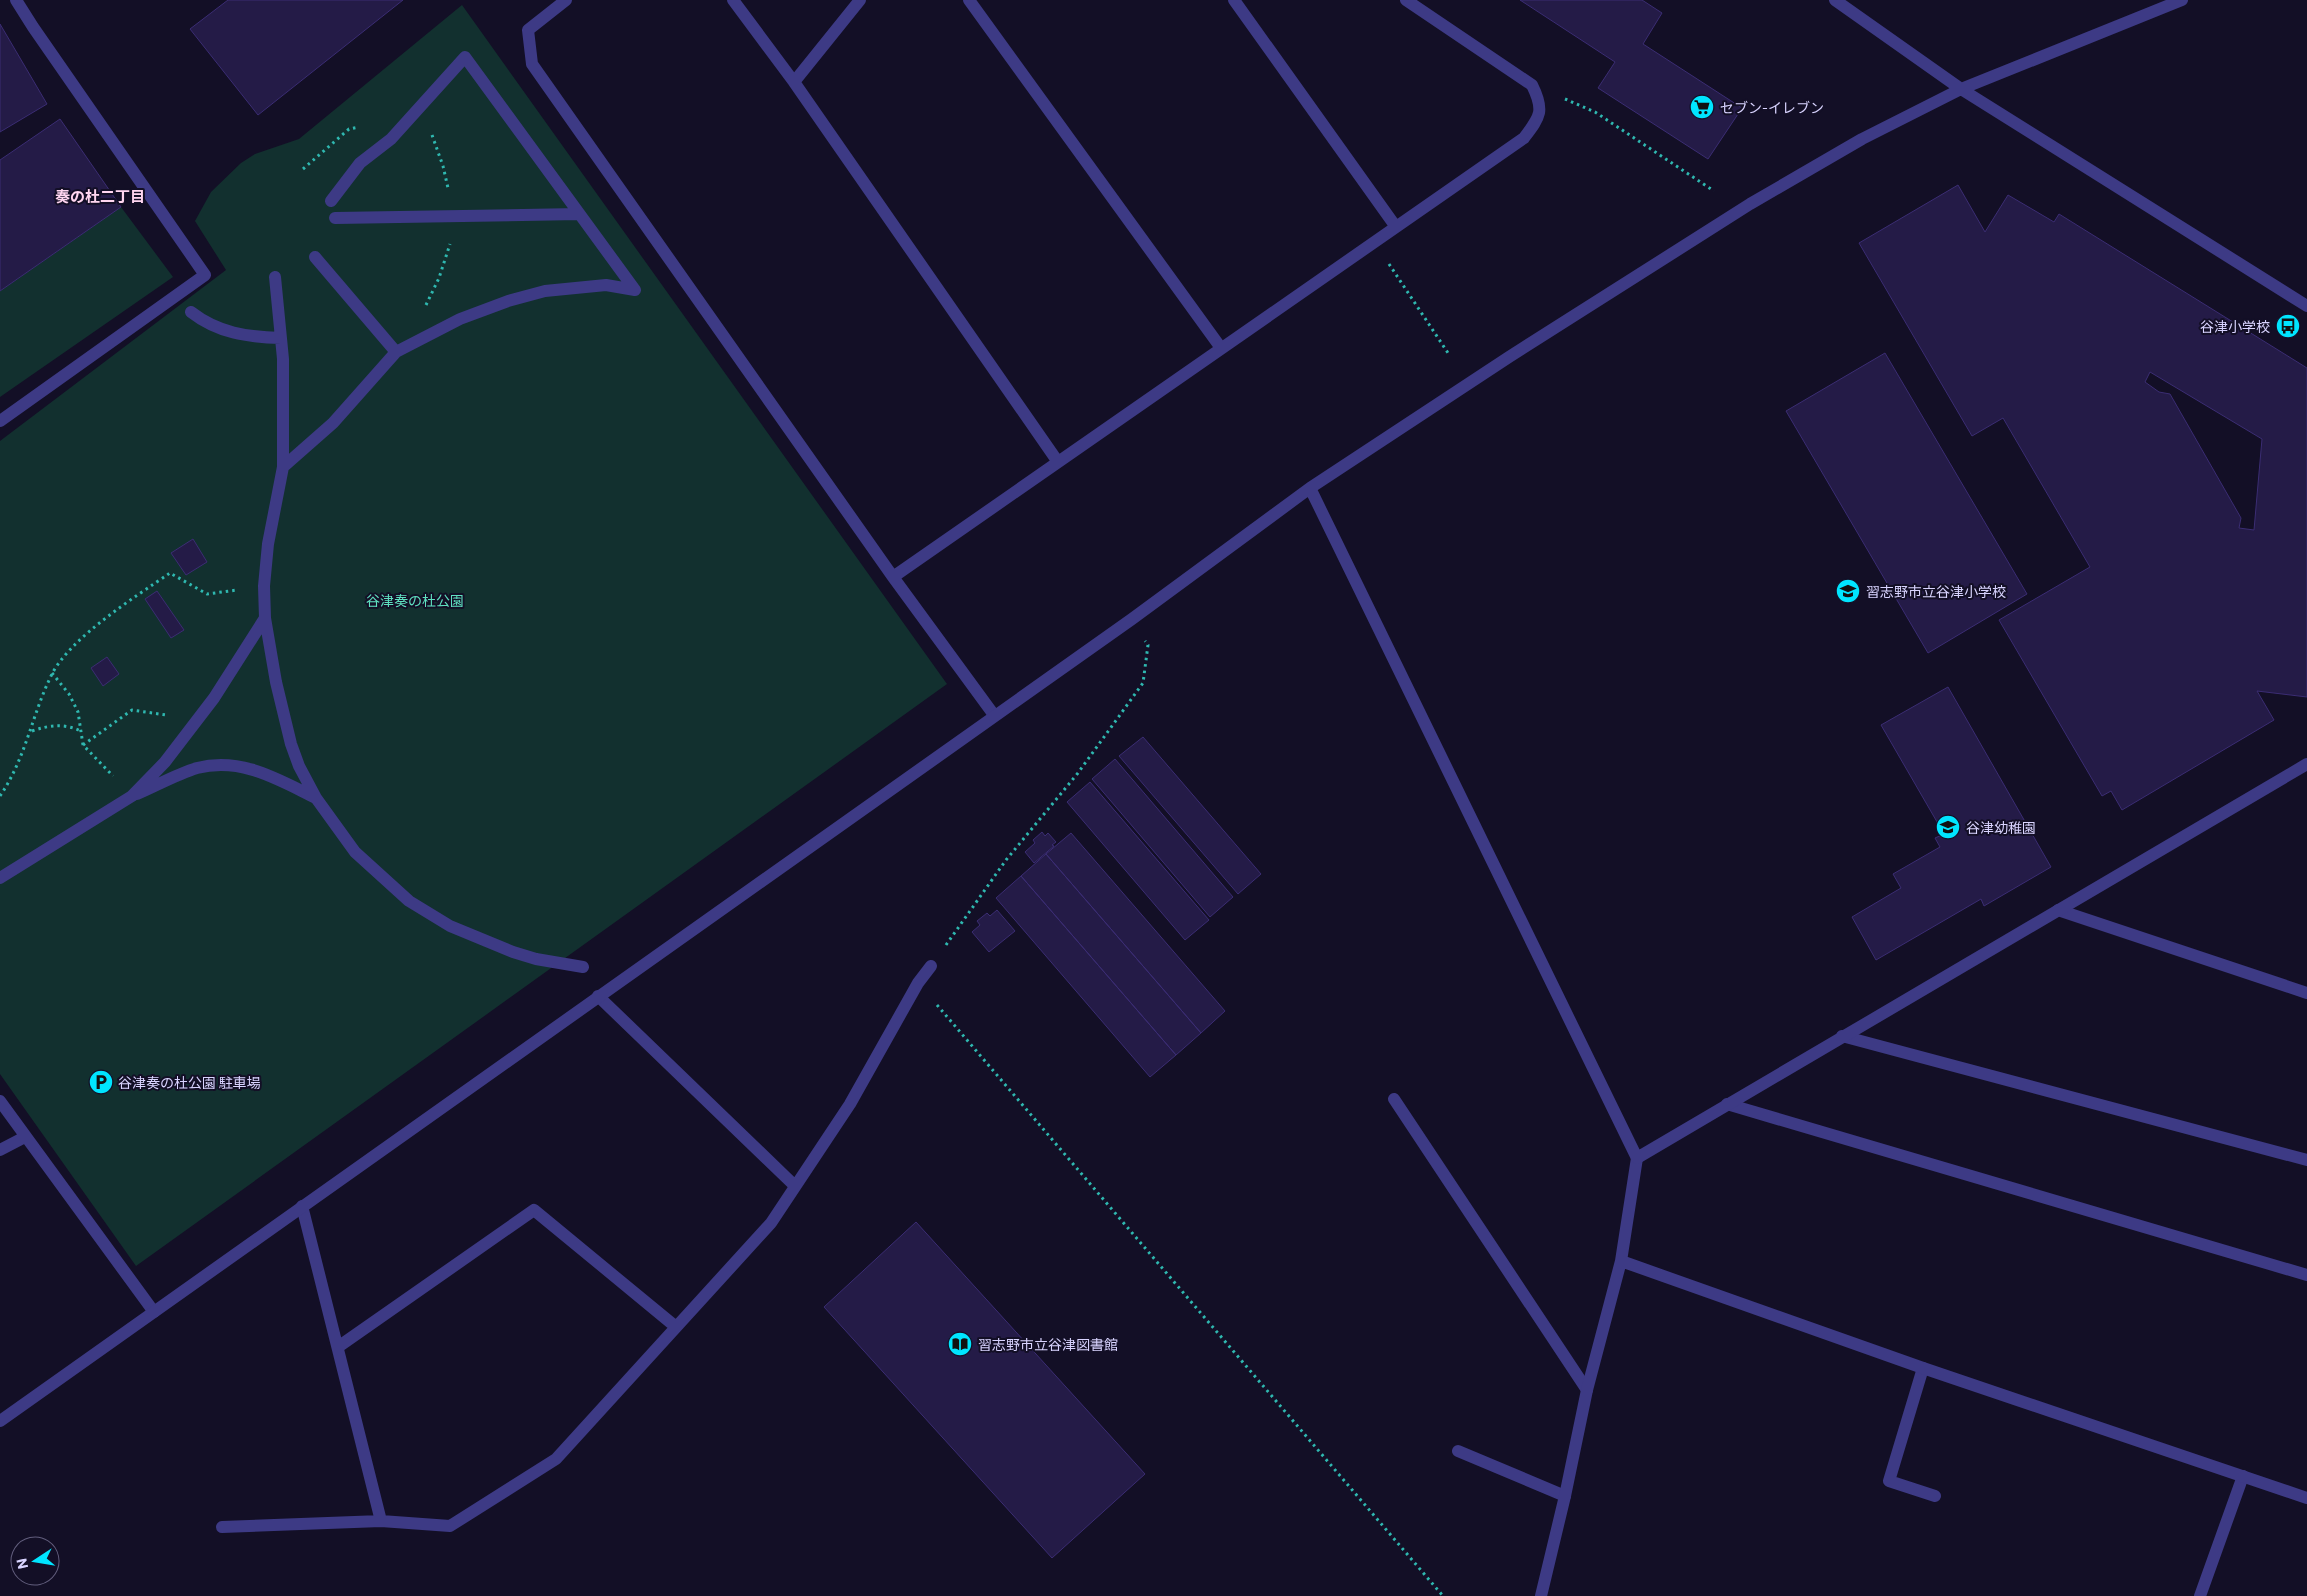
<svg xmlns="http://www.w3.org/2000/svg" width="2307" height="1596" viewBox="0 0 2307 1596" font-family="Commissioner,'Noto Sans JP',sans-serif">
<style>
.green{fill:#12302f}
.building{fill:#241b47;stroke:#3b2d73;fill-rule:evenodd}
.lines{fill:none;stroke-linecap:round;stroke-linejoin:round}
.path{stroke:#2fb8b0;stroke-width:3;stroke-dasharray:2.5 4;stroke-linecap:butt}
.service{stroke:#3d3a85;stroke-width:12}
.pedestrian{stroke:#3d3a85;stroke-width:12}
.minor{stroke:#3d3a85;stroke-width:12}
.tertiary{stroke:#3d3a85;stroke-width:12}
.labels{text-anchor:middle;dominant-baseline:central;stroke-width:4;stroke-linejoin:round;paint-order:stroke}
.poi-label{font-size:14px;fill:#d9d4ff;stroke:#130f26;text-anchor:start}
.park-label{font-size:14px;fill:#5fe0c0;stroke:#130f26}
.neighbourhood-label{font-size:15px;font-weight:bold;fill:#ffd6f0;stroke:#130f26}
</style>
<rect width="100%" height="100%" fill="#130f26"/>
<path class="green" d="M 462,5 L 947,684 L 136,1266 L 0,1074 L 0,441 L 226,270 L 195,221 L 211,192 L 241,163 L 255,154 L 299,139 Z
M 121,207 L 173,277 L 0,397 L 0,291 Z"/>
<path class="building" d="M 228,0 L 403,0 L 258,115 L 190,29 Z
M 1520,0 L 1642,0 L 1662,13 L 1643,44 L 1742,108 L 1708,159 L 1598,88 L 1615,62 Z
M 0,24 L 47,104 L 0,132 Z
M 60,119 L 121,207 L 0,291 L 0,160 Z
M 1958,185 L 1985,232 L 2008,195 L 2054,222 L 2059,214 L 2307,368 L 2307,697 L 2257,691 L 2274,720 L 2122,810 L 2111,791 L 2102,796 L 1999,620 L 2090,567 L 2003,418 L 1972,436 L 1859,243 ZM 2150,372 L 2262,439 L 2254,530 L 2239,528 L 2241,518 L 2170,394 L 2159,392 L 2145,382 Z
M 1885,353 L 2027,594 L 1928,653 L 1786,411 Z
M 193,539 L 207,562 L 186,575 L 171,553 Z
M 157,591 L 184,630 L 171,638 L 145,599 Z
M 107,657 L 119,674 L 103,686 L 91,668 Z
M 1948,687 L 2051,867 L 1984,906 L 1981,899 L 1876,960 L 1852,917 L 1901,888 L 1893,874 L 1940,847 L 1935,838 L 1944,834 L 1881,725 Z
M 1143,737 L 1261,874 L 1238,894 L 1119,756 Z
M 1115,759 L 1233,897 L 1210,917 L 1092,779 Z
M 1090,782 L 1209,920 L 1185,940 L 1067,802 Z
M 1042,832 L 1045,836 L 1048,833 L 1056,842 L 1052,845 L 1054,846 L 1034,863 L 1025,852 L 1035,843 L 1033,840 Z
M 1071,833 L 1225,1011 L 1201,1033 L 1046,854 Z
M 1046,854 L 1201,1033 L 1176,1055 L 1021,876 Z
M 1021,876 L 1176,1055 L 1150,1077 L 996,898 Z
M 997,910 L 1015,931 L 989,952 L 972,932 L 980,925 L 977,921 L 987,913 L 990,916 Z
M 916,1222 L 1145,1474 L 1052,1558 L 824,1307 Z"/>
<g class="lines">
<path class="path" d="M 1565,99 L 1595,112 L 1714,191
M 432,135 L 443,166 L 448,188
M 303,169 L 349,129 L 359,127
M 1389,264 L 1450,356
M 426,305 L 439,278 L 450,244
M 52,673 L 69,694 L 78,712 L 83,745 L 113,776
M 32,731 C 50,725 63,723 81,731
M 83,745 L 132,710 L 166,715
M 0,796 C 26,758 32,714 52,674 C 71,637 135,597 170,573 L 207,594 L 237,590
M 946,945 L 1006,860 L 1078,773 L 1143,683 L 1148,645 L 1145,641
M 937,1005 L 1443,1596"/>
<path class="service" d="M 2058,910 L 2307,993
M 1394,1099 L 1587,1390
M 1727,1104 L 2307,1275
M 1923,1368 L 1889,1481 L 1935,1496
M 1458,1451 L 1565,1496
M 2200,1596 L 2243,1476"/>
<path class="pedestrian" d="M 331,201 L 360,163 L 391,139 L 465,57 L 635,290
M 335,218 L 579,214
M 315,257 L 396,352
M 275,277 L 283,359 L 283,467 L 268,544 L 264,586 L 265,618 L 276,682 L 291,744 L 299,766 L 316,798 L 355,852 L 409,901 L 450,926 L 513,952 L 536,959 L 583,967
M 191,312 C 218,333 247,337 281,338
M 283,467 L 333,423 L 396,352 L 460,319 L 508,301 L 545,291 L 606,285 L 635,290
M 137,794 C 156,786 177,774 197,768 C 242,757 277,779 316,798
M 0,878 L 132,796 L 165,762 L 214,698 L 265,618"/>
<path class="minor" d="M 566,0 L 528,30 L 532,64 L 893,577 L 994,715
M 733,0 L 794,82 L 1058,462
M 969,0 L 1221,348
M 1234,0 L 1396,227
M 794,82 L 860,0
M 0,421 L 205,275 L 33,27 L 16,0
M 893,577 L 1524,138 C 1540,117 1545,111 1532,85 L 1406,0
M 598,996 L 795,1186
M 1842,1036 L 2307,1160
M 0,1101 L 154,1312
M 0,1150 L 25,1137
M 302,1206 L 381,1521
M 1621,1261 L 1923,1368 L 2307,1498
M 338,1347 L 534,1210 L 676,1327
M 222,1527 L 381,1521 L 450,1526 L 556,1459 L 771,1223 L 850,1104 L 918,983 L 931,966
M 1541,1596 L 1565,1496 L 1587,1390 L 1621,1261 L 1637,1158"/>
<path class="tertiary" d="M 1835,0 L 1961,89 L 2307,306
M 1310,488 L 1637,1158 L 2307,764
M 0,1421 L 1132,619 L 1310,488 L 1509,357 L 1750,204 L 1862,139 L 1961,89 L 2182,0"/>
</g>
<defs>
<g id="supermarket-disc" transform="scale(1.25)"><circle r="9.5" fill="#00e5ff" stroke="#130f26"/><path d="M-6-5.5h2.5l.6 2H6L4.5 2H-2.5L-4.4-4H-6ZM-1.5 3.2a1.3 1.3 0 1 0 .1 0ZM3 3.2a1.3 1.3 0 1 0 .1 0Z" fill="#111"/></g>
<g id="bus-disc" transform="scale(1.25)"><circle r="9.5" fill="#00e5ff" stroke="#130f26"/><path d="M-5-6H5V4H4V6H2V4H-2V6H-4V4H-5ZM-3.5-4V0h7V-4ZM-3.5 1.2v1.5H-2V1.2ZM2 1.2v1.5H3.5V1.2Z" fill="#111"/></g>
<g id="school-disc" transform="scale(1.25)"><circle r="9.5" fill="#00e5ff" stroke="#130f26"/><path d="M0-5L7-2L0 1L-7-2ZM-4 1L0 2.5L4 1V4Q0 6-4 4Z" fill="#111"/></g>
<g id="parking-disc" transform="scale(1.25)"><circle r="9.5" fill="#00e5ff" stroke="#130f26"/><path d="M-3.5-5.5H1a3.5 3.5 0 0 1 0 7H-1V5.5H-3.5ZM-1-3.4V-.6H.8a1.4 1.4 0 0 0 0-2.8Z" fill="#111"/></g>
<g id="library-disc" transform="scale(1.25)"><circle r="9.5" fill="#00e5ff" stroke="#130f26"/><path d="M-6-4Q-3-5.5-.7-3.5V5Q-3 3-6 4ZM6-4Q3-5.5 .7-3.5V5Q3 3 6 4Z" fill="#111"/></g>
</defs>
<g fill-rule="evenodd">
<use href="#supermarket-disc" x="1702" y="107"/>
<use href="#bus-disc" x="2288" y="326"/>
<use href="#school-disc" x="1848" y="591"/>
<use href="#school-disc" x="1948" y="827"/>
<use href="#parking-disc" x="101" y="1082"/>
<use href="#library-disc" x="960" y="1344"/>
</g>
<g class="labels">
<g class="poi-label">
<text x="1720" y="107">セブン-イレブン</text>
<text x="2270" y="326" text-anchor="end">谷津小学校</text>
<text x="1866" y="591">習志野市立谷津小学校</text>
<text x="1966" y="827">谷津幼稚園</text>
<text x="118" y="1082">谷津奏の杜公園 駐車場</text>
<text x="978" y="1344">習志野市立谷津図書館</text>
</g>
<g class="park-label">
<text x="415" y="600">谷津奏の杜公園</text>
</g>
<g class="neighbourhood-label">
<text x="100" y="196">奏の杜二丁目</text>
</g>
</g>
<g transform="translate(35 1561) rotate(258)"><circle r="24" fill="#130f26" stroke="#625e7d"/>
<path d="M0-4L9 19L0 12L-9 19Z" fill="#00e5ff"/>
<text y="-8" font-size="14" font-weight="bold" text-anchor="middle" fill="#d9d4ff">N</text>
</g>
</svg>
